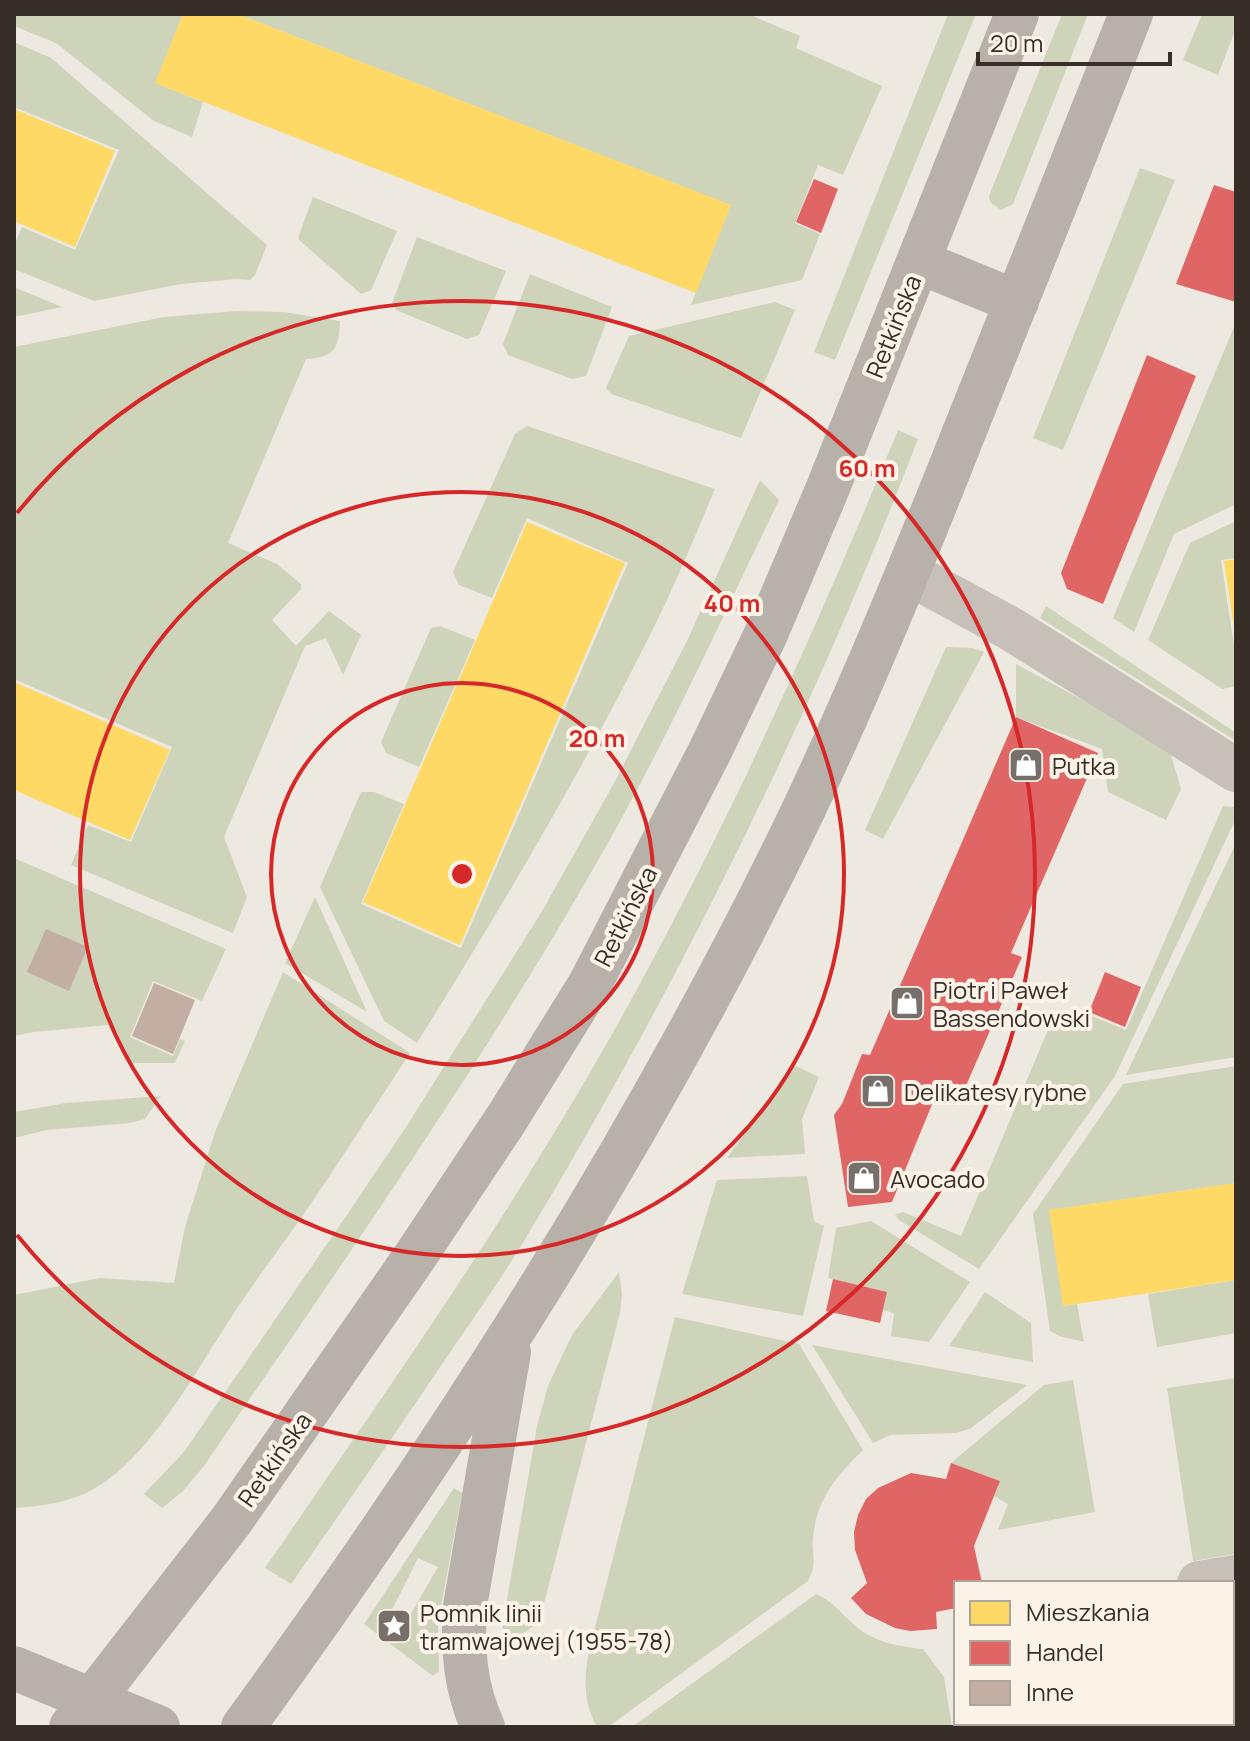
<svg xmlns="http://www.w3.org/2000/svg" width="1250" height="1741" viewBox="0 0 1250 1741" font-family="Manrope,sans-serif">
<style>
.green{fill:#cdd4ba;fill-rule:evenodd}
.homes{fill:#ffd966}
.shops{fill:#e06666}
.building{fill:#c2aea2}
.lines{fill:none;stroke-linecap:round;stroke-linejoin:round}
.street{stroke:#c7c0b9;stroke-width:44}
.secondary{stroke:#b7b1aa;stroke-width:44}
.ring{fill:none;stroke:#d62828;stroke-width:4}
.labels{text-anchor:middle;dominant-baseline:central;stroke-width:8;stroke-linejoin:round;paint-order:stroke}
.street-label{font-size:24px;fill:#382e28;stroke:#fbf3e8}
.poi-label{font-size:24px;fill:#382e28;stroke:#fbf3e8;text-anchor:start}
.centre{fill:#d62828;stroke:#fbf3e8;stroke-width:4}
.ring-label{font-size:24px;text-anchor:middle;font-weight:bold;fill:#d62828;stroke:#fbf3e8;stroke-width:8;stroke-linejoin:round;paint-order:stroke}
</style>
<rect width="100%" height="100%" fill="#ede9e1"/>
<path class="green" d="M 14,14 L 183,14 L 156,83 L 203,102 L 192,137 L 154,121 L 56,43 L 14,26 Z
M 237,14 L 748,14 L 800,36 L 796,48 L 882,86 L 843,175 L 818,165 L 795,223 L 820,234 L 802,280 L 691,305 L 730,205 Z
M 948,14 L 976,14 L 835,360 L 814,352 Z
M 1062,14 L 1088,14 L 1013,204 L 1001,210 L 990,202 L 989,196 Z
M 1202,14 L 1236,14 L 1236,28 L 1218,75 L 1183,60 Z
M 14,42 L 51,58 L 267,245 L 255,275 L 250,280 L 237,279 L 181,284 L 94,301 L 14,269 L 14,246 L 22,227 L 75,250 L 119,150 L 14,107 Z
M 1140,168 L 1175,180 L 1063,450 L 1033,438 Z
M 313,197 L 397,231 L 371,290 L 361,294 L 299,240 L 299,235 Z
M 417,237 L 506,271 L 479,335 L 467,339 L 396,310 L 392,303 Z
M 530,274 L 612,307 L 586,376 L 572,379 L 508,355 L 503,344 Z
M 14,287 L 62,307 L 14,317 Z
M 775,302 L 795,310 L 741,438 L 611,394 L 606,388 L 629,336 Z
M 237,311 L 284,312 L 340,321 C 339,349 335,357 306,359 L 228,543 L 277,564 L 301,584 L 301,589 L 272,620 L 296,646 L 329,611 L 361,635 L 343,675 L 326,638 L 305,646 L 224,837 L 247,897 L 233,933 L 71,865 L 88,825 L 131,842 L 172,747 L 14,679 L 14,347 L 164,317 Z
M 1236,322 L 1236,504 L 1174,534 L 1134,632 L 1113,618 Z
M 527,426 L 715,489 C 695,536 676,583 653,629 C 582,772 501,908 417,1043 L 384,1021 L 320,887 L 361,792 L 374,792 L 404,804 L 361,904 L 461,948 L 628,563 L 527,518 L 492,598 L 459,585 L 453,572 L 515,434 Z
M 898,430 L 918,439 C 811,717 678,986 524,1241 C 498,1284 468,1326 440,1367 C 391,1440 341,1512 291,1584 L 265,1568 C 395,1379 528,1190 637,989 C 736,808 820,620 898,430 Z
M 760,480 L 779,500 C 721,620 666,742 600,857 C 480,1068 340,1266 204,1466 L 183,1491 L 162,1508 L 144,1494 L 184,1452 L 338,1228 L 406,1127 L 541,913 L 613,785 L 687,641 Z
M 1236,521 L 1236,558 L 1221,560 L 1236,659 L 1236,686 L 1222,689 L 1148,640 L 1190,543 Z
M 1046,606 L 1236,733 L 1236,741 L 1040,618 Z
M 440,626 L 475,640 L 419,767 L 386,753 L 381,742 L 431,628 Z
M 946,647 L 972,648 L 984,652 L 883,839 L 865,830 Z
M 1016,664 L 1090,704 L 1171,755 L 1181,789 L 1166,820 L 1108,792 L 1102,749 L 1016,717 Z
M 1223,806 L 1236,807 L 1236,818 L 1115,1076 L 979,1269 L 899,1220 L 895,1215 L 903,1212 L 961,1236 L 1053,1018 L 1077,1010 L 1126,1030 Z
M 1236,843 L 1236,1057 L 1126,1075 Z
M 14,858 L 226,949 L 202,1001 L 153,981 L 130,1037 L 173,1056 L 180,1039 L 185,1041 L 175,1063 L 131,1063 L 108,1025 L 34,1032 L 14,1036 Z
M 315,897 L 367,1012 L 285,963 Z
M 283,972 L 410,1053 C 373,1109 337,1166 299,1221 C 280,1248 260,1274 242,1301 C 204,1356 161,1442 106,1481 C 79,1501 47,1506 14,1508 L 14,1295 L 100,1278 L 174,1283 L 185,1227 L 215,1132 Z
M 794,1065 L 819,1077 L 802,1119 L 805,1154 L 727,1158 Z
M 1236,1066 L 1236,1183 L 1050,1210 L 1064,1306 L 1077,1304 L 1084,1342 L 1059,1336 L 1050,1331 L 1033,1214 L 1123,1084 Z
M 161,1096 L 145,1119 L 130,1123 L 47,1130 L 14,1138 L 14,1112 L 66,1103 Z
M 807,1176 L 814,1221 L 824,1226 L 803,1316 L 682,1294 L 717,1180 Z
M 871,1221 L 970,1282 L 929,1342 L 891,1336 L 894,1313 L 883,1310 L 887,1292 L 828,1278 L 836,1228 Z
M 619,1272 L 622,1294 L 620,1313 L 539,1622 L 502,1648 L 503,1623 L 537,1426 L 548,1386 L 572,1335 Z
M 1236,1280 L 1236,1333 L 1157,1347 L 1148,1294 Z
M 985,1292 L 1031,1323 L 1033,1362 L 949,1346 Z
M 675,1317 L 799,1344 L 863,1450 C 837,1475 817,1499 813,1537 C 811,1555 818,1562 808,1581 L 608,1727 L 597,1727 C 583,1702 584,1678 589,1651 Z
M 812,1345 L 1027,1385 L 970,1429 L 956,1433 L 890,1435 L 873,1443 Z
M 1236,1378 L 1236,1554 L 1193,1561 L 1167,1388 Z
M 1073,1380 L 1095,1512 L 998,1530 L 1008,1504 L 994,1496 L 1000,1481 L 951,1463 L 1044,1385 Z
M 454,1488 L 462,1493 L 438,1623 L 439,1671 L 433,1676 L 364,1624 ZM 418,1558 L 438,1567 L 398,1636 L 381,1623 L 394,1606 Z
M 816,1594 C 831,1600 840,1612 851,1622 C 872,1642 895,1646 923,1649 L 944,1677 L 952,1727 L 632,1727 Z"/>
<path class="homes" d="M 183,14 L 237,14 L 731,205 L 696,293 L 155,83 Z
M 14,109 L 115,151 L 75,247 L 14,221 Z
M 527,522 L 625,563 L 460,945 L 363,902 Z
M 1236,559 L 1236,628 L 1234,628 L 1224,561 Z
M 14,682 L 170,750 L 130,840 L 14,790 Z
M 1236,1183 L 1236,1280 L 1063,1306 L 1049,1210 Z"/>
<path class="shops" d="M 814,179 L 838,189 L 821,233 L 796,222 Z
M 1214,185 L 1236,192 L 1236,302 L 1176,284 Z
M 1147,355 L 1196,376 L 1103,604 L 1067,589 L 1061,573 Z
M 1016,717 L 1098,753 L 1011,953 L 1022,957 L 965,1088 L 942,1080 L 892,1202 L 848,1207 L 834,1115 L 842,1104 L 862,1054 L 870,1055 Z
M 1105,972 L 1141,987 L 1125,1027 L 1089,1012 Z
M 833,1279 L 887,1292 L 880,1323 L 826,1311 Z
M 951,1463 L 1000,1481 L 974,1546 L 982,1583 L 956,1583 L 956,1608 L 936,1612 L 937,1629 L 910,1631 L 895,1628 L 866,1614 L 851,1598 L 867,1583 L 855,1550 L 854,1532 L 858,1515 L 866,1499 L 878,1488 L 911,1473 L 946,1479 Z
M 971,1723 L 1124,1723 L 1125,1727 L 973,1727 Z"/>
<path class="building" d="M 46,929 L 88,947 L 69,991 L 27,972 Z
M 154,983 L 195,1000 L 173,1054 L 132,1036 Z"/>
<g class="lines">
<path class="street" d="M 908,573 L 1011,629 L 1236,770
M 1199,1583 L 1236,1577"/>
<path class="secondary" d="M 919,262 L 1017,302
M 14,1668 L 158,1727
M 71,1727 L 231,1521 L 416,1255 L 507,1118 L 590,984 L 710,751 L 766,634 L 827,490 L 1017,14
M 243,1727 C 453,1438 646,1137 801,815 C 861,689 914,559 965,430 C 1021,291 1076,153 1131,14
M 483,1727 C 465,1688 462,1648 465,1606 L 509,1352"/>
</g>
<g class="ring">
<circle cx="462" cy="874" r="191"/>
<circle cx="462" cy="874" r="382"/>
<path d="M17 513A573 573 0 1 1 17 1235"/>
</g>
<defs>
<g id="shop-square" transform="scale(1.8)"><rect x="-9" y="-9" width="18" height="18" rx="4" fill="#776f69" stroke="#fbf3e8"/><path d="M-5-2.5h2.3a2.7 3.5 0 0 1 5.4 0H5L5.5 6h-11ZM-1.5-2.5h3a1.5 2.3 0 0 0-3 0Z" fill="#fff"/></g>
<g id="sight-square" transform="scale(1.8)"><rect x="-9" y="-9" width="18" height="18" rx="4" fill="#776f69" stroke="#fbf3e8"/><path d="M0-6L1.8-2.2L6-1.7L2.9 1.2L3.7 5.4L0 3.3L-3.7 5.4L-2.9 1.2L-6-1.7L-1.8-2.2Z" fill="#fff"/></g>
</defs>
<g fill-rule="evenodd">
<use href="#shop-square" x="1026" y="765"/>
<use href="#shop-square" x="907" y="1003"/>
<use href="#shop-square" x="878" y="1091"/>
<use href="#shop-square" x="864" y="1178"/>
<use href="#sight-square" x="394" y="1626"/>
</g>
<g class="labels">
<g class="street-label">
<text transform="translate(893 326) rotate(-68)">Retkińska</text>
<text transform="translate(625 916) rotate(-63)">Retkińska</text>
<text transform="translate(274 1459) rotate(-55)">Retkińska</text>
</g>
<g class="poi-label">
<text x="1052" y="765">Putka</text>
<text x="933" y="989">Piotr i Paweł<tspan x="933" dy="28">Bassendowski</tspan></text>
<text x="904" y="1091">Delikatesy rybne</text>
<text x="890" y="1178">Avocado</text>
<text x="420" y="1612">Pomnik linii<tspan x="420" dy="28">tramwajowej (1955-78)</tspan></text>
</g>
</g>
<circle cx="462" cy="874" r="12" class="centre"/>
<g class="ring-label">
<text x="867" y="477">60 m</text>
<text x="732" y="612">40 m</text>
<text x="597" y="747">20 m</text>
</g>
<rect width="1250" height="1741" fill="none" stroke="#382e28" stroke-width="32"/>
<rect x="954" y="1581" width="280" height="144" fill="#fbf3e8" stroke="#ada49b" stroke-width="2"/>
<rect x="970" y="1601" width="40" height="24" fill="#ffd966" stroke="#ada49b" stroke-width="2"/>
<text x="1026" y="1621" font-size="24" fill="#382e28">Mieszkania</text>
<rect x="970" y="1641" width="40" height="24" fill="#e06666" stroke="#ada49b" stroke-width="2"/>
<text x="1026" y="1661" font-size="24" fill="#382e28">Handel</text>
<rect x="970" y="1681" width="40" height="24" fill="#c2aea2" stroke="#ada49b" stroke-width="2"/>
<text x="1026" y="1701" font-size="24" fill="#382e28">Inne</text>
<path d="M978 52v12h192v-12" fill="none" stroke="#382e28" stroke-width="4"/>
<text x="990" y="52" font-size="24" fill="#382e28" stroke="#fbf3e8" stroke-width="6" paint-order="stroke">20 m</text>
</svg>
